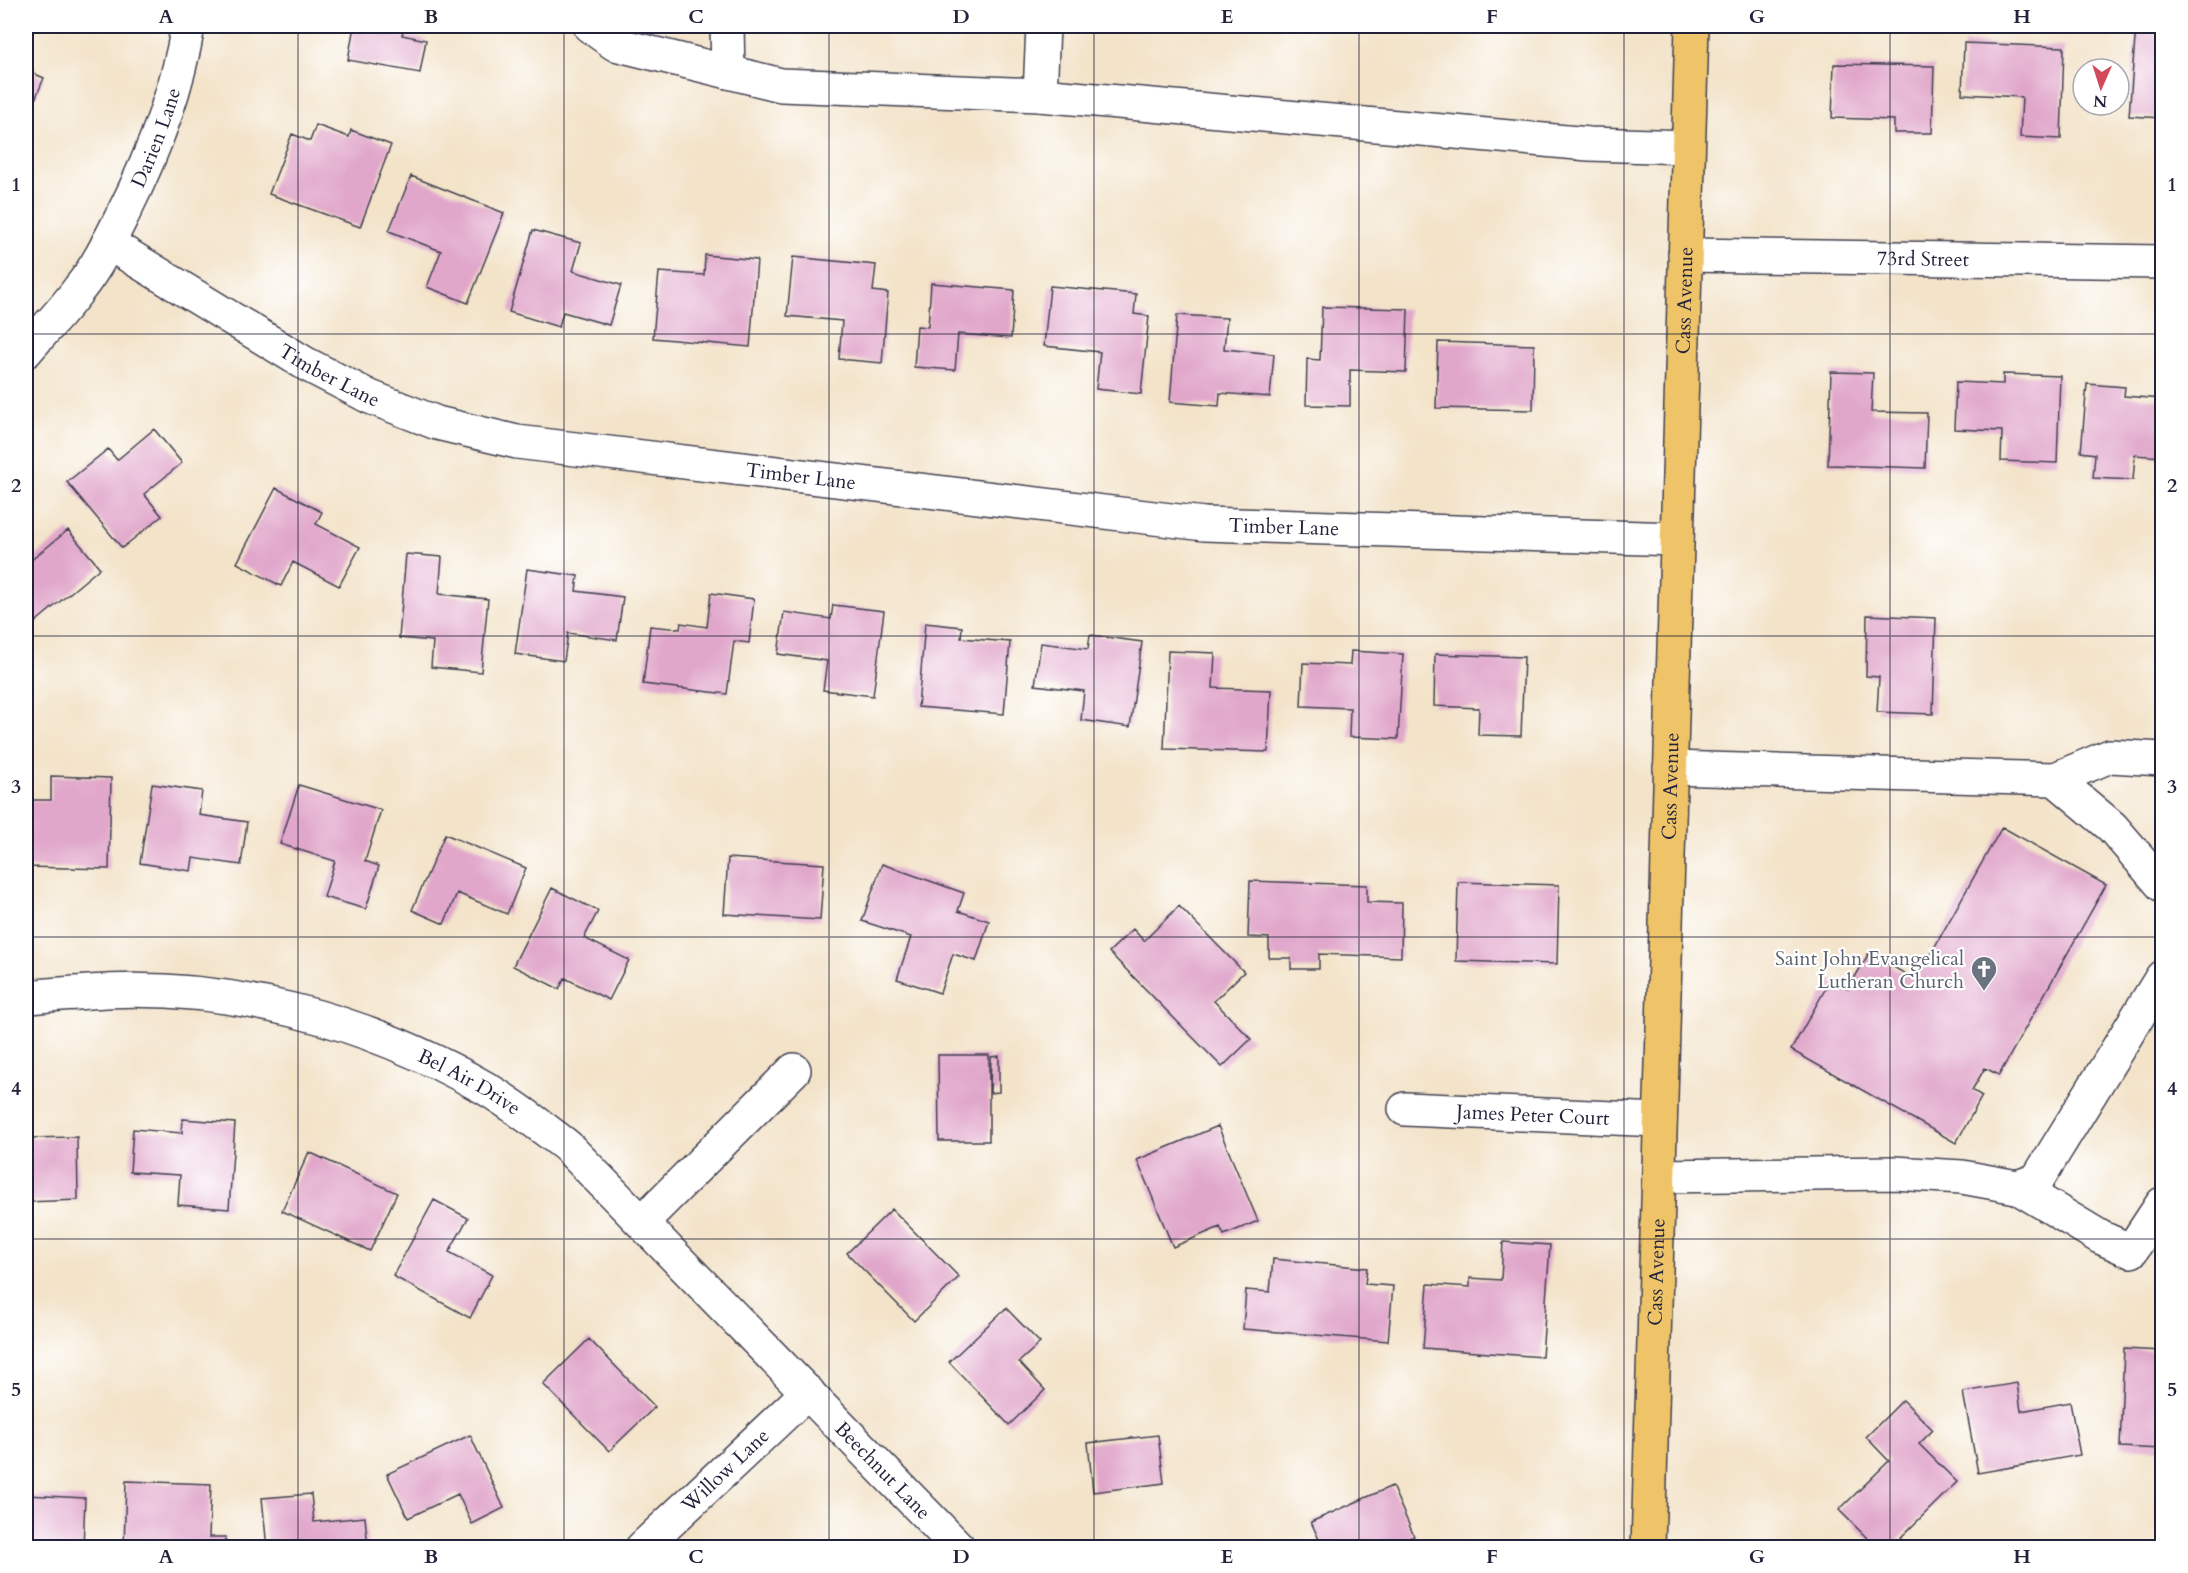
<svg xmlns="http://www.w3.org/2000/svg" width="2188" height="1573" viewBox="0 0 2188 1573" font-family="Cardo,serif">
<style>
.building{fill:#e1a7cb}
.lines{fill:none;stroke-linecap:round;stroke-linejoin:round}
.minor-casing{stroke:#413f50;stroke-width:36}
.major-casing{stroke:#413f50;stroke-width:36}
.minor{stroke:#fff;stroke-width:33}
.major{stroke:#efc469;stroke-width:33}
.grid{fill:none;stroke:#22223b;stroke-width:1.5;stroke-opacity:0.55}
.labels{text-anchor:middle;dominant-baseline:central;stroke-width:4.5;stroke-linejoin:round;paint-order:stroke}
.street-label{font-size:20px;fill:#22223b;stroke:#fff}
.worship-label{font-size:20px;fill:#5b616d;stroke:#fff;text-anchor:end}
.neatline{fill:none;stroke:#22223b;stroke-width:2}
.grid-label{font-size:20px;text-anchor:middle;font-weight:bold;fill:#22223b}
</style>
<rect width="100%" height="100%" fill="#fff"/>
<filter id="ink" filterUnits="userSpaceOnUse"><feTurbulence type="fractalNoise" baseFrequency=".0167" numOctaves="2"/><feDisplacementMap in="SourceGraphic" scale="12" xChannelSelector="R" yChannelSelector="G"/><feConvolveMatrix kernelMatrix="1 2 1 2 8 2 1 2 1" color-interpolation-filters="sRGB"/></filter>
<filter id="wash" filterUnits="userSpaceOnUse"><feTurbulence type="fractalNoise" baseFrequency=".008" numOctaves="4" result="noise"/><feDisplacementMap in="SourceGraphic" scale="24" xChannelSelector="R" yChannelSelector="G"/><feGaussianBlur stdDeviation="1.35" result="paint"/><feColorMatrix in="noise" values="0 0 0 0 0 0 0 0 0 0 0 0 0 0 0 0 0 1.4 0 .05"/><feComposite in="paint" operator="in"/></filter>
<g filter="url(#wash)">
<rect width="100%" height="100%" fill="#f3e3c9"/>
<g id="blocks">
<path class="building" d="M 354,26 L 404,26 L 402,35 L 426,40 L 420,73 L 348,60 Z
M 2136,26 L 2162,26 L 2162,118 L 2129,116 Z
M 1964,43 L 2064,47 L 2061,139 L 2020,137 L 2022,97 L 1962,94 Z
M 1834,64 L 1934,66 L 1932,133 L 1894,133 L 1894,120 L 1832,118 Z
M 26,70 L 44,78 L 26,121 Z
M 316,125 L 349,137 L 351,130 L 391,145 L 360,227 L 269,194 L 292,134 L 310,141 Z
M 411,176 L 504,213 L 468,303 L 427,287 L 441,251 L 389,231 Z
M 533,230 L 581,243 L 573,271 L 621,285 L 609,325 L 563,312 L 559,327 L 509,312 Z
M 705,255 L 757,260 L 750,347 L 653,338 L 659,272 L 704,275 Z
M 793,257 L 876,265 L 873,291 L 888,293 L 882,363 L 839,359 L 842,321 L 787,316 Z
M 931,283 L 1014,290 L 1011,338 L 958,334 L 955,370 L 914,367 L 917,326 L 928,327 Z
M 1050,286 L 1136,294 L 1134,314 L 1149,316 L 1141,394 L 1096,389 L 1100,352 L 1044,346 Z
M 1322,307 L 1408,309 L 1406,372 L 1350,370 L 1350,406 L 1306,405 L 1307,359 L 1320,360 Z
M 1177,315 L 1227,318 L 1224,349 L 1274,354 L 1270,397 L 1220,393 L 1219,406 L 1170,402 Z
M 1438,342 L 1534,345 L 1533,410 L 1436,408 Z
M 1831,372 L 1873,373 L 1871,412 L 1927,413 L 1925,468 L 1828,465 Z
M 2003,374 L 2060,376 L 2057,463 L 2001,461 L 2002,431 L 1954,429 L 1956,382 L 2003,384 Z
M 2087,384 L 2125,387 L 2124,396 L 2162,399 L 2162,457 L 2135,455 L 2133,480 L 2093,478 L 2095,454 L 2081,452 Z
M 154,429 L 182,463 L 144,494 L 162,516 L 122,548 L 67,482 L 108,449 L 117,460 Z
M 276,488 L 322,512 L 316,524 L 360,547 L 339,586 L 293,562 L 281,586 L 237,563 Z
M 68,530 L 100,568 L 33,624 L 26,615 L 26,558 L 29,562 Z
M 406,554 L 442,557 L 439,594 L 488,599 L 481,672 L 431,667 L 433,641 L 399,638 Z
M 527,569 L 578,576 L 576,591 L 623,597 L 617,640 L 568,633 L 564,661 L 515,654 Z
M 711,593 L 754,599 L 749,643 L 734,641 L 727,694 L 643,684 L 650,626 L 680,629 L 681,623 L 707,627 Z
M 833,605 L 884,611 L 873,696 L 823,690 L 827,661 L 778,654 L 784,612 L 831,619 Z
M 1867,615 L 1936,618 L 1933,714 L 1877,712 L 1879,677 L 1866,676 Z
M 925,623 L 962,627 L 961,638 L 1010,642 L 1004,714 L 918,707 Z
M 1090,635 L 1142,642 L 1130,727 L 1081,720 L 1084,691 L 1035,685 L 1041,643 L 1088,649 Z
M 1168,651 L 1215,653 L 1213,688 L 1271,690 L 1268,752 L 1164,749 Z
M 1351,651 L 1403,654 L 1398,739 L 1349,737 L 1350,708 L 1301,706 L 1303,663 L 1350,665 Z
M 1435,654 L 1524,657 L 1521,736 L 1478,735 L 1479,708 L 1434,706 Z
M 51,776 L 111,778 L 109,869 L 26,867 L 26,800 L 51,800 Z
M 152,784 L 202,791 L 199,815 L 247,822 L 241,865 L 193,858 L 191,871 L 140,863 Z
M 299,785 L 381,810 L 365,861 L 379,866 L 366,909 L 324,897 L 335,861 L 280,844 Z
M 2002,827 L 2106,885 L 1999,1075 L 1985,1068 L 1972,1090 L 1982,1096 L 1956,1143 L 1791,1050 L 1831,979 L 1848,989 L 1869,953 L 1916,980 Z
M 445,834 L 526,868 L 507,914 L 457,893 L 444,924 L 412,910 Z
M 728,858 L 824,864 L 820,920 L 724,914 Z
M 882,864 L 964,893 L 958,911 L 989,921 L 976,961 L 953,954 L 940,993 L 897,979 L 911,937 L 862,921 Z
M 1250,881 L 1367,885 L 1367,902 L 1402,903 L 1401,957 L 1319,954 L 1319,969 L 1291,969 L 1291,958 L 1269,958 L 1269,938 L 1248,937 Z
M 1458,882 L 1559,885 L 1557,964 L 1456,961 Z
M 552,888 L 598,911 L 584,938 L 629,960 L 609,1000 L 565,978 L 559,989 L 513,966 Z
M 1179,906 L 1244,972 L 1214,1001 L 1251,1039 L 1222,1067 L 1109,952 L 1133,929 L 1144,941 Z
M 938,1055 L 989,1055 L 989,1141 L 939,1141 Z
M 999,1056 L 999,1092 L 990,1093 L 991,1057 Z
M 183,1119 L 235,1123 L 229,1209 L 178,1205 L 180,1175 L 130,1172 L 133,1129 L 182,1133 Z
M 1218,1126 L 1258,1221 L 1224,1235 L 1220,1227 L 1173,1247 L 1137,1160 Z
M 77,1137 L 78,1200 L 26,1202 L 26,1138 Z
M 309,1152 L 397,1193 L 370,1251 L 282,1211 Z
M 434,1200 L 468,1218 L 449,1252 L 492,1275 L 470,1318 L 393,1276 Z
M 892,1209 L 959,1277 L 914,1321 L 847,1253 Z
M 1503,1242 L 1550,1245 L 1542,1357 L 1423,1348 L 1428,1284 L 1470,1287 L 1470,1278 L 1501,1280 Z
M 1273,1259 L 1367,1268 L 1365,1284 L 1393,1286 L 1388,1341 L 1243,1329 L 1246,1290 L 1270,1292 Z
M 1006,1308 L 1040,1343 L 1019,1362 L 1045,1390 L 1009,1425 L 949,1362 Z
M 589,1339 L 655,1407 L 609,1451 L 543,1384 Z
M 2124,1349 L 2162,1351 L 2162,1449 L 2120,1447 Z
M 2017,1383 L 2021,1411 L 2070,1402 L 2080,1455 L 1978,1473 L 1963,1392 Z
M 1903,1400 L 1933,1430 L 1919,1444 L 1957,1482 L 1890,1548 L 1877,1548 L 1839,1510 L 1889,1461 L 1866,1437 Z
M 470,1435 L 504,1508 L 472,1524 L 458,1494 L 408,1518 L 387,1474 Z
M 1158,1435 L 1164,1483 L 1093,1492 L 1088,1443 Z
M 126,1481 L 211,1484 L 209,1537 L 226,1537 L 225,1548 L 124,1548 Z
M 1392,1486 L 1414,1536 L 1386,1548 L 1323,1548 L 1311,1522 Z
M 311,1494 L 314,1522 L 365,1517 L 368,1548 L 267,1548 L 262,1498 Z
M 26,1495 L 85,1498 L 83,1548 L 46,1548 L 46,1543 L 26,1542 Z"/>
</g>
</g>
<g filter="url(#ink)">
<use href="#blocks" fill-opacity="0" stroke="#413f50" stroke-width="1.5"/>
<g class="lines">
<g class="minor-casing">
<g id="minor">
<path d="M 590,26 L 615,44 L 781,85 L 1040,95"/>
<path d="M 727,26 L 728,72"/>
<path d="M 1043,26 L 1040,95 L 1589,144 L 1688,147"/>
<path id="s1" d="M 108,243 L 306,364 L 370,397 L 437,423 L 517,442 L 1204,524 L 1677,539"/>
<path id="s2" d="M 1685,255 L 2162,262"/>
<path id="s3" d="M 26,351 C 43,331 63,311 79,289 C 97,267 110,240 123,214 C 153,154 177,93 188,26"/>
<path d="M 1670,768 L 2055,779 L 2110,756 L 2162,759"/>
<path d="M 2055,779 L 2112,827 L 2162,885"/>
<path id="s4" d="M 26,998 C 46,994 68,994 89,992 C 227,982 365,1019 485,1088 C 514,1105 541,1126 567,1146 L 959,1548"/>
<path id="s5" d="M 1405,1109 L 1660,1120"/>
<path d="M 1659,1176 L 1894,1173 L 1962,1177 L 2017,1187 L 2100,1237 L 2131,1251 L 2162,1204"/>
<path d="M 2017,1187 L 2037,1180 L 2162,977"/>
<path d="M 642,1222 L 794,1070"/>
<path id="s6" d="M 642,1548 L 808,1392"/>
</g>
</g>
<g class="major-casing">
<g id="major">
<path id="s7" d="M 1648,1548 L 1692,26"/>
</g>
</g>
<use href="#minor" class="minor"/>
<use href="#major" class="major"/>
</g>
</g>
<path class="grid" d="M 298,26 L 298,1548M 564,26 L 564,1548M 829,26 L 829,1548M 1094,26 L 1094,1548M 1359,26 L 1359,1548M 1624,26 L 1624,1548M 1890,26 L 1890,1548M 26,334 L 2162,334M 26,636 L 2162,636M 26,937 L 2162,937M 26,1239 L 2162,1239"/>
<defs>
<g id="church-pin" transform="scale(1.35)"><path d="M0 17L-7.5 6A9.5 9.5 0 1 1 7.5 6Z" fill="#6b7280" stroke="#fff"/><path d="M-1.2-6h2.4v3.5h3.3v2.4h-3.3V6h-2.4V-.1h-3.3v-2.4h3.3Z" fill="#fff"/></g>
</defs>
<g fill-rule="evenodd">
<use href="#church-pin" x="1984" y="969"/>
</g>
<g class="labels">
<g class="street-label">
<text stroke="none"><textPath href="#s3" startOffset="252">Darien Lane</textPath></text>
<text stroke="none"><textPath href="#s2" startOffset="238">73rd Street</textPath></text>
<text stroke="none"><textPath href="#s7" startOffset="1248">Cass Avenue</textPath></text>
<text stroke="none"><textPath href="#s1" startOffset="258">Timber Lane</textPath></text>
<text stroke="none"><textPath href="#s1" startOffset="744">Timber Lane</textPath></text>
<text stroke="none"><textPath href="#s1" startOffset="1230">Timber Lane</textPath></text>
<text stroke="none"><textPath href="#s7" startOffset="762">Cass Avenue</textPath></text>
<text stroke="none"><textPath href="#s4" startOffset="460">Bel Air Drive</textPath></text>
<text stroke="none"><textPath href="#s5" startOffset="128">James Peter Court</textPath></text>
<text stroke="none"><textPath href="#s7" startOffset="276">Cass Avenue</textPath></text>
<text stroke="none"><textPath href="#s6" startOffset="114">Willow Lane</textPath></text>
<text stroke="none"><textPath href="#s4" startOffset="1030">Beechnut Lane</textPath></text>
</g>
<g class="worship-label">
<text x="1964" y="958">Saint John Evangelical<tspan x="1964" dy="23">Lutheran Church</tspan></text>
</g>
</g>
<rect width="2188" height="1573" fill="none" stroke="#fff" stroke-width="66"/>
<g transform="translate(2101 87) rotate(183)"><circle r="28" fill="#ffffff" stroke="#a7a7b1" stroke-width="1.5"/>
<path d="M0-4.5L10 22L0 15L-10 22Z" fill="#d1495b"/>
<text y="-9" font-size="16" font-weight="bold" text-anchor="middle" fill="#22223b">N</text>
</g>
<rect x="33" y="33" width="2122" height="1507" class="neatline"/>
<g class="grid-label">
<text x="166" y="23">A</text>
<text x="431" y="23">B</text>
<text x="696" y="23">C</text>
<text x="961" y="23">D</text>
<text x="1227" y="23">E</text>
<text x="1492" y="23">F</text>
<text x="1757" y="23">G</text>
<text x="2022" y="23">H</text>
<text x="16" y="191">1</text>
<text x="2172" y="191">1</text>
<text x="16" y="492">2</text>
<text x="2172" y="492">2</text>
<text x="16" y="793">3</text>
<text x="2172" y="793">3</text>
<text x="16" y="1095">4</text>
<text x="2172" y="1095">4</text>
<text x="16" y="1396">5</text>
<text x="2172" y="1396">5</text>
<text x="166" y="1563">A</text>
<text x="431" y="1563">B</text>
<text x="696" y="1563">C</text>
<text x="961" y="1563">D</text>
<text x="1227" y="1563">E</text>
<text x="1492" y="1563">F</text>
<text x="1757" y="1563">G</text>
<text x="2022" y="1563">H</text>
</g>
</svg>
